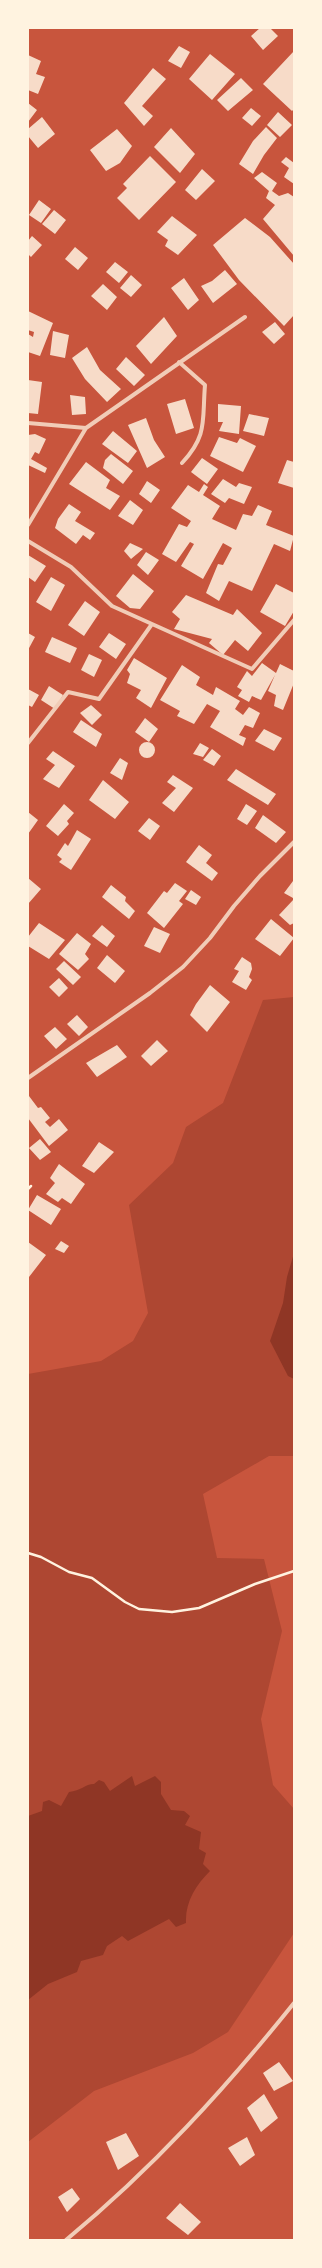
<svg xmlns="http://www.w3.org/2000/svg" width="322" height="2268" viewBox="0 0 322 2268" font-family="'Titillium Web',sans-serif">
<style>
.green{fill:#ae4732}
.water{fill:#8f3625}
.building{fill:#f7dbc8}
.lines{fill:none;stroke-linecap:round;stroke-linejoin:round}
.path{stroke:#fff3e0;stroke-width:2.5}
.minor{stroke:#f1ccb7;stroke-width:4}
</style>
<rect width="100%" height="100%" fill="#c8553d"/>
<path class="green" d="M 294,997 L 294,1456 L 269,1456 L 203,1494 L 217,1558 L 264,1559 L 282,1631 L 261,1719 L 273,1785 L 294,1809 L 294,1933 L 228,2032 L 193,2053 L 94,2091 L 28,2142 L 28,1374 L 101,1361 L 133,1341 L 148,1313 L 129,1205 L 173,1163 L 186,1127 L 223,1103 L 263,1000 Z"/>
<path class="water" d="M 294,1253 L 294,1379 L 288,1376 L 270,1341 L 283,1303 L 287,1277 Z
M 132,1776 L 135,1786 L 155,1776 L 161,1782 L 161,1794 L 171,1810 L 184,1811 L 190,1816 L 185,1825 L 201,1832 L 199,1849 L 206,1853 L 203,1864 L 210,1871 C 196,1885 185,1902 186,1923 L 176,1927 L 169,1919 L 128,1941 L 122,1936 L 107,1946 L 103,1955 L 81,1961 L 77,1972 L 48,1984 L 28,2000 L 28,1816 L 42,1811 L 43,1802 L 49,1800 L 61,1806 L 69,1792 C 81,1791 85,1784 94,1784 L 99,1780 L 104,1782 L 110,1791 Z"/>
<path class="building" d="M 260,28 L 270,28 L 278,36 L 263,50 L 251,36 Z
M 179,46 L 190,52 L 181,68 L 168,61 Z
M 294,51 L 294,109 L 292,111 L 263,84 Z
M 210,54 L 235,74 L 212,100 L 189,79 Z
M 28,55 L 41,61 L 36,74 L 45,77 L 38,94 L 28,90 Z
M 153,68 L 166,79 L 142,106 L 153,116 L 144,126 L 124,103 Z
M 241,78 L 253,90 L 228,111 L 217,100 Z
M 28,103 L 37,110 L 28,122 Z
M 251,108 L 261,116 L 252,126 L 242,118 Z
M 278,112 L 292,125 L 280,137 L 267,125 Z
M 42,117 L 55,134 L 38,148 L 28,136 L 28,129 Z
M 266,127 L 277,138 L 264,155 L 253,174 L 239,164 L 253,141 Z
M 171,128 L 195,154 L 180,173 L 154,147 Z
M 117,129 L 132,146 L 120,163 L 106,171 L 90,150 Z
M 150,156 L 176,182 L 139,220 L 117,198 L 127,188 L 123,184 Z
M 286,157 L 294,163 L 294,184 L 284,177 L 289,168 L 281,162 Z
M 202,169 L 215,181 L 196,200 L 185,190 Z
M 262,172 L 277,183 L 272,191 L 279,196 L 288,193 L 294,197 L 294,256 L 263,219 L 275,205 L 266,198 L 269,191 L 254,178 Z
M 39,200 L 51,209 L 41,223 L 29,215 Z
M 54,210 L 66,220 L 55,234 L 42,224 Z
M 172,216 L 197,235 L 178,255 L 165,246 L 168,240 L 157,232 Z
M 245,218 L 270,237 L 294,264 L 294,315 L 284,326 L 239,280 L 213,245 Z
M 32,236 L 42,245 L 31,257 L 28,254 L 28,241 Z
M 75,247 L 88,258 L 78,270 L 65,259 Z
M 115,262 L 128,272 L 119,283 L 106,272 Z
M 225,270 L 237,284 L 213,303 L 201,286 L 212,281 Z
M 131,275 L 142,285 L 131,297 L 120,288 Z
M 184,278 L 199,300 L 188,310 L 171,288 Z
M 103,284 L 117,297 L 107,310 L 91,296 Z
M 28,311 L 53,323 L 40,356 L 28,352 L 28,334 L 33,337 L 34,332 L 28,330 Z
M 164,317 L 177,336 L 151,364 L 136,346 Z
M 275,322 L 285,334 L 274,344 L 262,332 Z
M 53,331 L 69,335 L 65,358 L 50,355 Z
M 87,347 L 100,370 L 121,389 L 107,402 L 85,379 L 72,358 Z
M 126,357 L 145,375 L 134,386 L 116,369 Z
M 28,380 L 42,382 L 38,414 L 28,413 Z
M 70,395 L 85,397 L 86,414 L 72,415 Z
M 185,399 L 194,428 L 176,434 L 167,404 Z
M 218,404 L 241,406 L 239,434 L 219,431 L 223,422 L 218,422 Z
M 249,414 L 269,418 L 264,436 L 243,431 Z
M 146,418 L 154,440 L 165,457 L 147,468 L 128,425 Z
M 113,431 L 137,451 L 128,463 L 102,444 Z
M 35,434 L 46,439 L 39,454 L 35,452 L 31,459 L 47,468 L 45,473 L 28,465 L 28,435 Z
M 219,437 L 237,443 L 240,438 L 256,446 L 243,472 L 210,456 Z
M 111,454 L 133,471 L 123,484 L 103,468 L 105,460 Z
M 202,458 L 218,469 L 207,484 L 191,472 Z
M 287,460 L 294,462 L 294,488 L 278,483 Z
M 86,462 L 110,480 L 106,488 L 120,496 L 110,510 L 69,484 Z
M 223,479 L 236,487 L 239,483 L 252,487 L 244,504 L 229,498 L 225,503 L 211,494 Z
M 147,481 L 160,490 L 151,503 L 139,494 Z
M 204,484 L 208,487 L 203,495 L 220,506 L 212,519 L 236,530 L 243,514 L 252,516 L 258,505 L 272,511 L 266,525 L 294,536 L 290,551 L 274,544 L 252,591 L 229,581 L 219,601 L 206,593 L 218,564 L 223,565 L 232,548 L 223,543 L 203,579 L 181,566 L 194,544 L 190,542 L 176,562 L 162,554 L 179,524 L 187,527 L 191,521 L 171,508 L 188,485 L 199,492 Z
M 130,500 L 143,510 L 133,525 L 118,516 Z
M 69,504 L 81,512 L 75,521 L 95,533 L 90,540 L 83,535 L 76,544 L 55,528 L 58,519 Z
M 130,543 L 143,549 L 131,559 L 124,551 Z
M 146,552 L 159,560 L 148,575 L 137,565 Z
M 28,555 L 46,566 L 35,582 L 28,577 Z
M 133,574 L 154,591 L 140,609 L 130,608 L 116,596 Z
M 51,577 L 65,585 L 51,611 L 36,602 Z
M 276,584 L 294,593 L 294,611 L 285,626 L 260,612 Z
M 186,595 L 233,615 L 237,609 L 262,633 L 248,651 L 235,640 L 223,655 L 209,643 L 212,639 L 174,629 L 180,619 L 172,612 Z
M 85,601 L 100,612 L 84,636 L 68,625 Z
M 28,633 L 35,637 L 28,650 Z
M 109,633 L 126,644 L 116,659 L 99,647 Z
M 52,637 L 77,648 L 70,663 L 45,652 Z
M 89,654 L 102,660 L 94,677 L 81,670 Z
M 134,658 L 167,678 L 151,708 L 136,698 L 141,690 L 127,683 L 130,674 L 127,670 Z
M 262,663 L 276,673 L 280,664 L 294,671 L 294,683 L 283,710 L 274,706 L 276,695 L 268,691 L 275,675 L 261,700 L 252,696 L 249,702 L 238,696 L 242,690 L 237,687 L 247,671 L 252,676 Z
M 182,665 L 200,677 L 196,685 L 213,695 L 216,687 L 240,701 L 235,709 L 243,715 L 249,707 L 260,713 L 253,728 L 245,725 L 239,735 L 246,738 L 243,746 L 210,727 L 220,711 L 207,704 L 194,724 L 177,716 L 180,711 L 160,700 Z
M 49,686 L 63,695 L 55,709 L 41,700 Z
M 28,689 L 39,695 L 32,707 L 28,705 Z
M 91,705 L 102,715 L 92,725 L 80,713 Z
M 145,718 L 158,729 L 149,742 L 135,732 Z
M 81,720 L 102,734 L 96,747 L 73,732 Z
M 264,729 L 282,738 L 274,751 L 255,741 Z
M139 750a8 8 0 1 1 16 0a8 8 0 1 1-16 0Z
M 200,743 L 209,748 L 203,757 L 193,754 Z
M 212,749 L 221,756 L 214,766 L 203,760 Z
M 53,751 L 75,766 L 59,788 L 43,779 L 55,765 L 46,759 Z
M 120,758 L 128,763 L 122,780 L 110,773 Z
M 236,769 L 276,794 L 268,805 L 227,780 Z
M 173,775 L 193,788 L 174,812 L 162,803 L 176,788 L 167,782 Z
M 103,780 L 129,802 L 115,819 L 89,800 Z
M 64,804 L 74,813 L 67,821 L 69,824 L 58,836 L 46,826 Z
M 246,804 L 257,811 L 247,825 L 237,819 Z
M 28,812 L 38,820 L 28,834 Z
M 263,815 L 286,832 L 276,843 L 255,828 Z
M 149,818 L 160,826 L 150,840 L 138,831 Z
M 77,830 L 91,839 L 71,870 L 59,862 L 62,859 L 57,855 L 65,843 L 68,846 Z
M 199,845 L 212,855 L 206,863 L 218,873 L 212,881 L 186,862 Z
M 28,878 L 41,889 L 28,904 Z
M 293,881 L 294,896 L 293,898 L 284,893 Z
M 175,883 L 187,891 L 179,901 L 183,904 L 164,928 L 147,913 L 164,891 L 167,893 Z
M 111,885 L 126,897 L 125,901 L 135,911 L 129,919 L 102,897 Z
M 191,890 L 201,897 L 196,905 L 185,899 Z
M 294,899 L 294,923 L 290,925 L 279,915 Z
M 271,919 L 294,938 L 280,956 L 255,939 Z
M 39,923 L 65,940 L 49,959 L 28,946 L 28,937 Z
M 102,925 L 115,936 L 107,947 L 92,936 Z
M 154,927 L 170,934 L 160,953 L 144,946 Z
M 77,933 L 91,944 L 85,954 L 89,959 L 78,970 L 59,954 Z
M 107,955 L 125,971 L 115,983 L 97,968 Z
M 242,957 L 251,963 L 252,969 L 249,977 L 252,980 L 246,990 L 232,982 L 239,971 L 234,969 Z
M 64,961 L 81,977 L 73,985 L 56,969 Z
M 59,978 L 68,988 L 59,997 L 49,987 Z
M 210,985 L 230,1002 L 207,1032 L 190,1015 L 196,1004 Z
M 77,1015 L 88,1027 L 79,1036 L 67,1024 Z
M 55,1027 L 67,1039 L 56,1049 L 44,1036 Z
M 157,1040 L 168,1051 L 151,1066 L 141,1056 Z
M 117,1045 L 127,1057 L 97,1077 L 86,1063 Z
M 29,1096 L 38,1108 L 41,1107 L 50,1118 L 45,1122 L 50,1127 L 59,1119 L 68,1130 L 49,1146 L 28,1118 Z
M 40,1139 L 51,1152 L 40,1160 L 29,1148 Z
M 99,1142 L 114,1152 L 94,1173 L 82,1166 Z
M 59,1164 L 85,1184 L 71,1204 L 62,1198 L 58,1202 L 46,1194 L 55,1183 L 50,1178 Z
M 37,1195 L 61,1209 L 51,1225 L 28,1210 Z
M 61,1241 L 69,1246 L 64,1253 L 55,1249 Z
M 28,1242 L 46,1255 L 29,1277 L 28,1276 Z
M 279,2062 L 293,2081 L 274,2091 L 263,2073 Z
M 264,2094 L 278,2118 L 261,2132 L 247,2108 Z
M 126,2133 L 139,2156 L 118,2170 L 106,2142 Z
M 247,2137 L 255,2155 L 240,2166 L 228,2148 Z
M 72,2188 L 80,2199 L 67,2212 L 58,2197 Z
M 180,2203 L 201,2222 L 188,2235 L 166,2218 Z"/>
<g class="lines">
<path class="path" d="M 28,1189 L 31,1186
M 28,1553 L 41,1557 L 69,1572 L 92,1578 L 125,1602 L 139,1609 L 172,1612 L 199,1608 L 255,1584 L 294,1571"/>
<path class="minor" d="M 179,362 L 205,385 C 202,421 208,435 182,463
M 28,423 L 86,428 L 28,525
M 86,428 L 245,317
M 28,541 L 71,567 L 112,606 L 252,669 L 294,620
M 28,743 L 68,692 L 99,699 L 152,624
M 28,1078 L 150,993 L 183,967 L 210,938 L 234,906 L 260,876 L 294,842
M 66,2240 C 153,2168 224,2090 294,2003"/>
</g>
<rect width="322" height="2268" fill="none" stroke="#fff3e0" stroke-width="58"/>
</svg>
